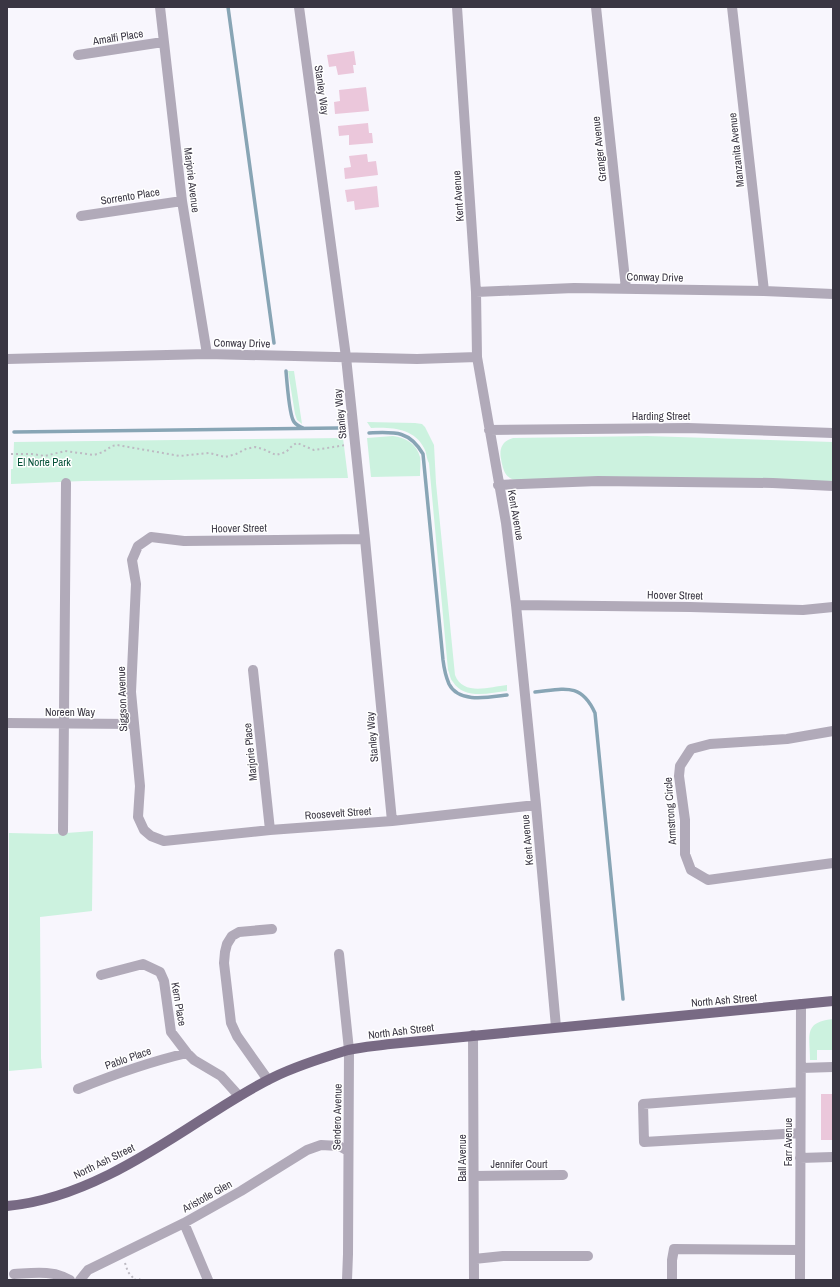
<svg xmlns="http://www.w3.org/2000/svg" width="840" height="1287" viewBox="0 0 840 1287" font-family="'Archivo Narrow',sans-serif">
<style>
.green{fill:#ccf2df}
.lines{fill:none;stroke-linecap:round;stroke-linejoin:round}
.stream{stroke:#88a5b5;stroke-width:3.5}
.building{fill:#ebc7db}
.path{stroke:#bdbac3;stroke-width:2;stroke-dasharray:2 3;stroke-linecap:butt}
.minor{stroke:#b1aab9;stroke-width:10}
.major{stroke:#786a84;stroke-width:10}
.labels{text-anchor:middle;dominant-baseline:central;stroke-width:3;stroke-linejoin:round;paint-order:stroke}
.street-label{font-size:11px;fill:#3a3643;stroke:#fff}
.park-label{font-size:11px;fill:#055239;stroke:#fff}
</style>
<rect width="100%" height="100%" fill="#f8f6fd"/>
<path class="green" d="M 288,371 L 294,371 L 302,424 L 297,420 L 295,414 Z
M 367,422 L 415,423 L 422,424 L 425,427 L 434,445 L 436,483 L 455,675 C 463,696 489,687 507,685 L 507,691 C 490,693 464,700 453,682 C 450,679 450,674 448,670 L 429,463 C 426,458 427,453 424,448 C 414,428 391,427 371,428 Z
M 393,436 C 405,437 417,444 420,457 C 421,460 420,471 420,476 L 371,477 L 367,438 Z
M 647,436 L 833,442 L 833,483 L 516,480 C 505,478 503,470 501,459 C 499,449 502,441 513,438 Z
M 343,438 L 348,478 L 83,481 L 11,484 L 11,469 L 13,469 L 14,442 Z
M 93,831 L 92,911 L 40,917 L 41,1058 L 42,1068 L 9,1071 L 9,833 L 53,834 Z
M 833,1019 L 833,1050 L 817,1050 L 817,1060 L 810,1060 C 810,1036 803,1022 833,1019 Z"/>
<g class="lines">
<path class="stream" d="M 228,7 L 274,343
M 286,371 C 287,383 289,411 293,420 C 295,425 299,426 303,428
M 14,432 L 339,428
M 369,433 C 394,432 409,430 423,454 L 443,660 C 444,668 446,677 449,684 C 459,704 490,697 507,695
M 535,692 C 564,689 581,682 595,713 L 623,999"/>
</g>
<path class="building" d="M 354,51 L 356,65 L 353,65 L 354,73 L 338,75 L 336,66 L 329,67 L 327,55 Z
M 366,87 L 369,111 L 335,114 L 334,102 L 340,101 L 339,90 Z
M 368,123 L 369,133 L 372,133 L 373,143 L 349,145 L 349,135 L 339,136 L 338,126 Z
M 367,154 L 368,162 L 376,161 L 378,175 L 345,179 L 344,168 L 351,167 L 349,156 Z
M 377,186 L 379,207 L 355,210 L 354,201 L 347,202 L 345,190 Z
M 821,1094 L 833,1094 L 833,1140 L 821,1140 Z"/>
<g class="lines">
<path class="path" d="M 11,454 L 32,454 L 45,456 L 65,451 L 94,455 L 103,452 L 112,446 L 117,445 L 180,456 L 209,453 L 225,457 L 236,454 L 246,449 L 255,447 L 263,449 L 276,455 L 286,452 L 293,445 L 297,443 L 314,450 L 346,445
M 125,1263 L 128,1272 L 134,1279
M 134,1280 L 138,1279 L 141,1280"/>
<path class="minor" d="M 160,7 L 182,201 L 207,354
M 299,7 L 346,357 L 365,539 L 392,821
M 457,7 L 476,292 L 477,357 L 506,523 L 516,605 L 536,805 L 556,1027
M 596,7 L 626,289
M 732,7 L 764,291
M 78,55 L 163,42
M 81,216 L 182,201
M 476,292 L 574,288 L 764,291 L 833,294
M 7,359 L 207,354 L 417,359 L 477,357
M 489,430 L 688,428 L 833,433
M 498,485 L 598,481 L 773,483 L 833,486
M 365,539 L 184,541 L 151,537 L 138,546 L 132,560 L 136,584 L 131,692 L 140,786 L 138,817 L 144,830 L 151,836 L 164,841 L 270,830 L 392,821 L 536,805
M 516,605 L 690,607 L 803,610 L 833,607
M 253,670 L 270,830
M 7,723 L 134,724
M 833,731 L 787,739 L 710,744 L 691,749 L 680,766 L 679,776 L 685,820 L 685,854 L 691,870 L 708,880 L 833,863
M 63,831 L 66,483
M 339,954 L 349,1050 L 348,1254 L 347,1280
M 101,975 L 143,964 L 160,972 L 164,981 L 171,1032 L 187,1053 L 194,1060 L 221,1076 L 239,1096
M 473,1035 L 474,1280
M 801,1068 L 833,1067
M 268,1080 L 237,1036 L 231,1023 L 224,963 L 225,952 L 227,944 L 232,936 L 239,932 L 272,929
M 78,1089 C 115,1074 149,1062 187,1053
M 800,1133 L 644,1142 L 643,1104 L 800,1092
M 800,1158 L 833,1157
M 474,1176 L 563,1175
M 184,1223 L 208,1280
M 474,1259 L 503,1256 L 588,1256
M 14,1274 C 33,1273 53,1270 70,1280
M 80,1280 L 88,1270 L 184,1223 L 241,1191 L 307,1150 L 321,1145 L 339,1146 L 348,1151
M 672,1280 L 672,1260 L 674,1249 L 800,1250
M 800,1280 L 801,1004"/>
<path class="major" d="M 7,1206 C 77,1200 144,1157 201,1120 C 225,1105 249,1089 274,1077 C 296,1066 325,1057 348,1050 C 362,1047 376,1046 390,1044 L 833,1001"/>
</g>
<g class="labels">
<g class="street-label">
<text transform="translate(118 37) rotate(-9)">Amalfi Place</text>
<text transform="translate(322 90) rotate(82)">Stanley Way</text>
<text transform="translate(599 149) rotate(-96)">Granger Avenue</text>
<text transform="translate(736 150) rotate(-96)">Manzanita Avenue</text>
<text transform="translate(192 180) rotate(83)">Marjorie Avenue</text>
<text transform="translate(130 196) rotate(-9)">Sorrento Place</text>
<text transform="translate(458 196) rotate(-94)">Kent Avenue</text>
<text transform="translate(655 277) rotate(1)">Conway Drive</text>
<text transform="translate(242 343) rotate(1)">Conway Drive</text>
<text transform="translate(340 414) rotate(-96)">Stanley Way</text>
<text x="661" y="416">Harding Street</text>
<text transform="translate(516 515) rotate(80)">Kent Avenue</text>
<text transform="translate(239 528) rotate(-1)">Hoover Street</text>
<text transform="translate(675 595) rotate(1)">Hoover Street</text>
<text transform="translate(122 699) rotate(-92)">Siggson Avenue</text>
<text x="70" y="712">Noreen Way</text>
<text transform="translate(372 737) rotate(-95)">Stanley Way</text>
<text transform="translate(250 752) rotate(-96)">Marjorie Place</text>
<text transform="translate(670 811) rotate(-94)">Armstrong Circle</text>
<text transform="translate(338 813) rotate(-4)">Roosevelt Street</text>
<text transform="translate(527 840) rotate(-95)">Kent Avenue</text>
<text transform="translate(724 1000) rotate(-5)">North Ash Street</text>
<text transform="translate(179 1004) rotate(80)">Kern Place</text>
<text transform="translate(401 1031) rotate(-7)">North Ash Street</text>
<text transform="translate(128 1058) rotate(-19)">Pablo Place</text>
<text transform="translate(337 1117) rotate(-89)">Sendero Avenue</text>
<text transform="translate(788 1142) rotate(-90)">Farr Avenue</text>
<text transform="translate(462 1158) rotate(-90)">Ball Avenue</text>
<text transform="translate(104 1161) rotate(-26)">North Ash Street</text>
<text x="519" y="1164">Jennifer Court</text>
<text transform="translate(207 1196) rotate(-29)">Aristotle Glen</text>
</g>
<g class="park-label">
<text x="44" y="462">El Norte Park</text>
</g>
</g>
<rect width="840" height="1287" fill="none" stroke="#3a3643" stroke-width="16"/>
</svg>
